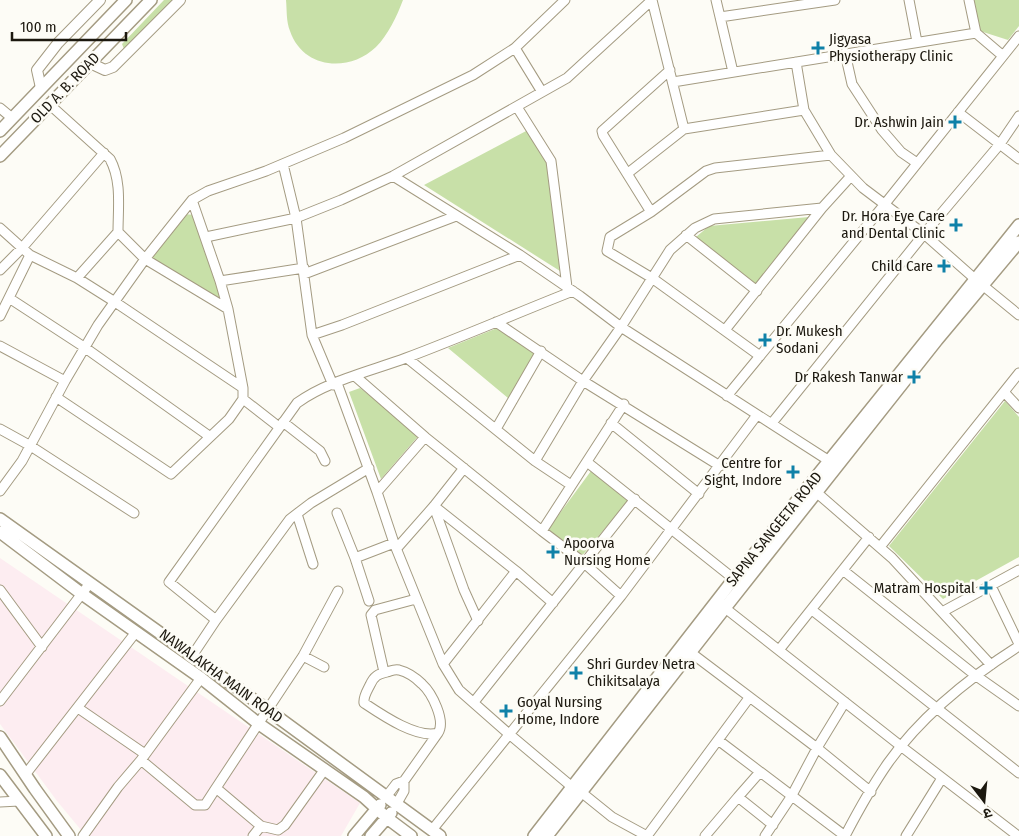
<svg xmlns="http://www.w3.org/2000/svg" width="1019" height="836" viewBox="0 0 1019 836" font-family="'Fira Sans Condensed','Noto Sans Devanagari',sans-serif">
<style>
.commercial{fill:#fdedf1}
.green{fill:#c8e0a8}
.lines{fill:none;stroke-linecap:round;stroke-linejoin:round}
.minor-casing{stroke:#a49b82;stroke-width:11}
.tertiary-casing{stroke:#a49b82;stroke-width:12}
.secondary-casing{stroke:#a49b82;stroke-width:14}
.minor{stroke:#fff;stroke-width:9}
.tertiary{stroke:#fff;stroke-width:10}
.secondary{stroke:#fff;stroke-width:11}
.poi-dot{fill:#0f81a8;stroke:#fdfcf6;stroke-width:2}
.labels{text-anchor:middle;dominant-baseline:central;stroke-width:5;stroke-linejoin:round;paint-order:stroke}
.poi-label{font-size:15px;fill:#1c180f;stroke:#fdfcf6;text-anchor:end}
.street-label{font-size:15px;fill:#1c180f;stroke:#fdfcf6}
</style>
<rect width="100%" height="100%" fill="#fdfcf6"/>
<path class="commercial" d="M 0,558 L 360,803 L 341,836 L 86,836 L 57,801 L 0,724 Z"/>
<path class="green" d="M 164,0 L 180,0 L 126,54 L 122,44 Z
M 286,0 L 403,0 C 397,16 388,35 376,47 C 349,73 303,69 290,31 C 286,21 287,10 286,0 Z
M 973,0 L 1019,0 L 1019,26 L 1008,40 L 980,31 Z
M 528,130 L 549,160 L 560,271 L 424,185 Z
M 181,214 L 198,215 L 228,309 L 145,259 Z
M 809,217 L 756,284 L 696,237 L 709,226 Z
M 497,328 L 536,354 L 508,398 L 448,348 Z
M 360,388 L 420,434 L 381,479 L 349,392 Z
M 1005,401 L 1019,417 L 1019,557 L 943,599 L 889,546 Z
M 591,471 L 628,501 L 581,557 L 546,532 Z"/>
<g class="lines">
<g class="minor-casing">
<path id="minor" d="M 652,0 L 684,129
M 716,0 L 733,72
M 909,0 L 917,42
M 969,0 L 976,33 L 1003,56
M 720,17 L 835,0
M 515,48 L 542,92
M 845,53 L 852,84 L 882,130 L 901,152 L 917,163
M 796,62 L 804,110 L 831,155 L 863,188 L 924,234 L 975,279 L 1019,315
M 673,82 L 976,33
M 49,104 L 110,159 C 122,181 118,208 118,232 L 145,259 L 228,309
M 517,107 L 551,161 L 567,287
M 0,108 L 12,118
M 958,112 L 1019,159
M 283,164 L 296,218 L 312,335 L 333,385
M 628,173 L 684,129 L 804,110
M 393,176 L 520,255 L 580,296 L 621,327 L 834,464
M 651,212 L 603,135 L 602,131 L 670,70
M 0,228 L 30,255 L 77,278 L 115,302 L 243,388
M 686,235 L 757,291
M 206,237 L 296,218 L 341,200 L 393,176 L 567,78 L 652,0
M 0,270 L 22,248 L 104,153
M 304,274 L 456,216
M 77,278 L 118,232
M 220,281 L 304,268
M 9,298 L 84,347 L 209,436
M 0,316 L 30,255
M 496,322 L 583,381 L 720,466
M 725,330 L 822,208 L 851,176
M 312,335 L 342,325 L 520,255
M 0,346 L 65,381
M 760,356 L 652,278 L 607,251 L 610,237 L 651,212 L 706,171 L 715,168 L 831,155
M 407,358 L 535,461 L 571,485
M 355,376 L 425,437 L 542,531 L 583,562 L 621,596
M 337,383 L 377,492 L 394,543 L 443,664 L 459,690 L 509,734 L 571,786
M 1004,392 L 1019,408
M 727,396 L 884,205 L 1019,36
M 56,397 L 171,474 L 229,419 L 243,399 L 243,388 L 228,309 L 220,281 L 192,200
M 243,399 L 279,427
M 283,422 L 320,451 L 325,461
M 611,423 L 699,494
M 772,423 L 924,234 L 1000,144 L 1019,116
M 0,429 L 29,445 L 134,513
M 496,429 L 541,351
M 535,461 L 583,381 L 621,327 L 670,250 L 695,228 L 714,219 L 822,208
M 587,462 L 734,579
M 0,491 L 22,461 L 65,381 L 98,325 L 145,259 L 192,200 L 208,191 L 266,171 L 344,138 L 473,75 L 515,48 L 565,0
M 377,492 L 425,437
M 816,492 L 892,558 L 991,665
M 434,506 L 516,571 L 553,603
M 434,507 L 464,590 L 478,621
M 337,513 L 355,558 L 369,601
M 297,514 L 313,564
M 542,531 L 624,404
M 880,547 L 1019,373
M 397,548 L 434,506 L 464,468
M 355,558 L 394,543
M 844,571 L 975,675 L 1019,706
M 991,586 L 1019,644
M 0,590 L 42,647
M 725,608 L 902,747 L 1018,836
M 812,610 L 1019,773
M 942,612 L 1019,570
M 216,620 L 169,582 L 297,403 C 327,381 371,371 406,358 C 462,337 517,313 573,291
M 779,650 L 869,537
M 690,652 L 817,748 L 871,792
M 192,656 L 216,620 L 290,519 L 311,503 L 369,468
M 303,656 L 324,667
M 443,664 L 516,571
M 384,672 L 371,615 L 375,610 L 416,599
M 0,701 L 90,583
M 474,702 L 635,499
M 78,708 L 145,754
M 718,740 L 845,836
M 141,760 L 201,678
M 325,769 L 285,825 L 278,830 L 261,826 L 216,788 L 303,656 L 338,591
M 25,775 L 136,632
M 581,792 L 612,817 L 647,836
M 386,797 L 396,784 L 404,781 L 438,733 C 446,721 432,693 422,684 C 416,678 407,672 399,670 C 394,669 391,671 387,672 C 378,674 374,676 370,685 C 367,691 363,697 364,703 C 382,715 417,739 438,733
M 738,797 L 760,772
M 0,802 L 19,801
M 396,805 L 404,791 L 404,781
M 432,830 L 621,596 L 757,415
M 83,836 L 118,787 L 141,760 L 195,805 L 205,805 L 216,788
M 253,836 L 261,826
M 647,836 L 749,698
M 705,836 L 738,797 L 773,825
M 765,836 L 791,797 L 817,748 L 845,702
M 845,836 C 858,811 872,786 888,763 C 922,715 970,677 1019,646
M 906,836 L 942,778"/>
</g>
<g class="tertiary-casing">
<path id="tertiary" d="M 90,63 L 105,70 L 113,67 L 180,0
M 41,88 L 37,70 L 58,43 L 100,0"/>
</g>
<g class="secondary-casing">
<path id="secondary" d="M 0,131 L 126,0
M 0,156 L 151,0
M 0,519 L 268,710 L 440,836
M 0,532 L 82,594 L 201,678 L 259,724 L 364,797 L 387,818 L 411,836
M 0,737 L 35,789 L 69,836
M 0,775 L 46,836
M 354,836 L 380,805
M 371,836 L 391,813
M 534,836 L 729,585 L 1019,225
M 547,836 L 725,608 L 937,340 L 1019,242"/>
</g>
<use href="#minor" class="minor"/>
<use href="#tertiary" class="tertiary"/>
<use href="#secondary" class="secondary"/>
</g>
<g class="poi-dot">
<path d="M815.5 40.5h5v5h5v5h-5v5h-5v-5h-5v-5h5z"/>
<path d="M952.5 114.5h5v5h5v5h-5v5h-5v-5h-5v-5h5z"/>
<path d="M953.5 217.5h5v5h5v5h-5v5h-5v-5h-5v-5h5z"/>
<path d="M941.5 258.5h5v5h5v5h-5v5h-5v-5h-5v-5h5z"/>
<path d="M762.5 332.5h5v5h5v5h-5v5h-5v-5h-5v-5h5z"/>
<path d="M911.5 369.5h5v5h5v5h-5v5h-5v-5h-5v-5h5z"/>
<path d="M790.5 464.5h5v5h5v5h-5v5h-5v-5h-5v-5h5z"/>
<path d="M550.5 544.5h5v5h5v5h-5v5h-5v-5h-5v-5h5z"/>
<path d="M983.5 580.5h5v5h5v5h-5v5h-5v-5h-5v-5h5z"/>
<path d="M573.5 665.5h5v5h5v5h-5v5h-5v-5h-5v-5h5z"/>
<path d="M503.5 703.5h5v5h5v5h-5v5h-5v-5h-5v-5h5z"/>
</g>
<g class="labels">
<g class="poi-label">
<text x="829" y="39" text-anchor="start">Jigyasa<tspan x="829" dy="17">Physiotherapy Clinic</tspan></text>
<text x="944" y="122">Dr. Ashwin Jain</text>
<text x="945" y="216">Dr. Hora Eye Care<tspan x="945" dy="17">and Dental Clinic</tspan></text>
<text x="933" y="266">Child Care</text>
<text x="776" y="331" text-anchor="start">Dr. Mukesh<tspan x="776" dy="17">Sodani</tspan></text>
<text x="903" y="377">Dr Rakesh Tanwar</text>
<text x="782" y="463">Centre for<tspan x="782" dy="17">Sight, Indore</tspan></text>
<text x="564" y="543" text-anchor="start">Apoorva<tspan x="564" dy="17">Nursing Home</tspan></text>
<text x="975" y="588">Matram Hospital</text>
<text x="587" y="664" text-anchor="start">Shri Gurdev Netra<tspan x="587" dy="17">Chikitsalaya</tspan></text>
<text x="517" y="702" text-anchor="start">Goyal Nursing<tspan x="517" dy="17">Home, Indore</tspan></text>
</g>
<g class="street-label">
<text transform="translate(65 88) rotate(-46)">OLD A. B. ROAD</text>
<text transform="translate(774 529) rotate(-51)">SAPNA SANGEETA ROAD</text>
<text transform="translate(221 676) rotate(36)">NAWALAKHA MAIN ROAD</text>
</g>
</g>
<g transform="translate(984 801) rotate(164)" stroke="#fdfcf6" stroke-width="4" paint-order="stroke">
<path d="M0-4L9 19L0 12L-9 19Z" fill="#1c180f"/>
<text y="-8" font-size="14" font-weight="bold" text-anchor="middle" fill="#1c180f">उ</text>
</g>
<path d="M12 32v8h114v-8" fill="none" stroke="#1c180f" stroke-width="2.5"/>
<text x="20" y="32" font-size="15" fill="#1c180f" stroke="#fdfcf6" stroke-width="4" paint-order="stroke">100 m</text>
</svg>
